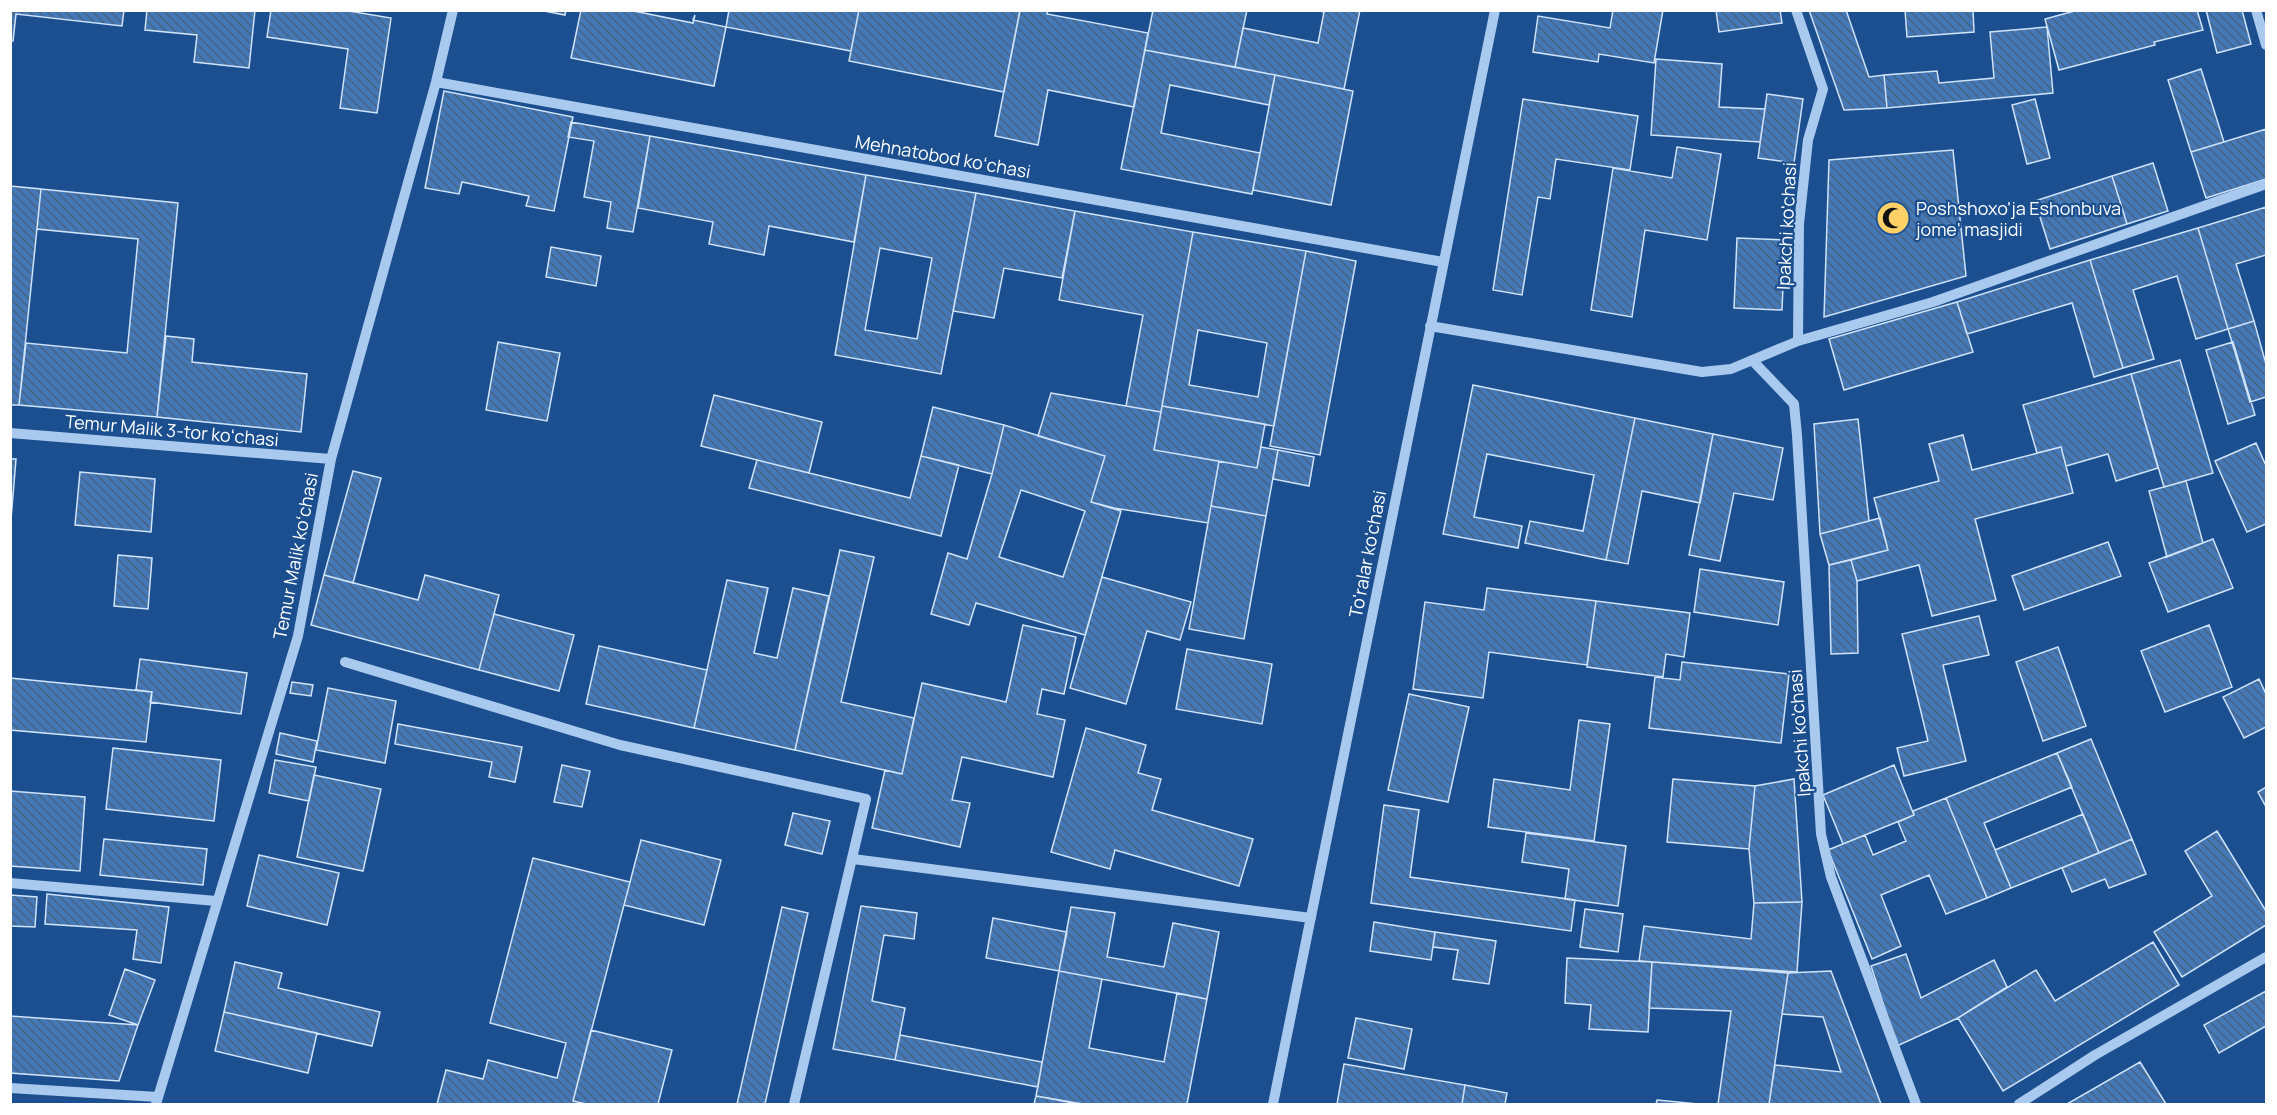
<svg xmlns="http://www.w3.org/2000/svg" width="2277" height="1115" viewBox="0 0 2277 1115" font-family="Manrope,sans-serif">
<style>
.building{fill:url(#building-back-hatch);stroke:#cfe3fa;stroke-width:1.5;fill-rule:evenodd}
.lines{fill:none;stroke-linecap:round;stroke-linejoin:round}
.minor{stroke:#a9c9ee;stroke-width:10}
.labels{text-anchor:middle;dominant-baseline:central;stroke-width:4.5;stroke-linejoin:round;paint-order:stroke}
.street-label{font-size:18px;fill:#fff;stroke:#1b4f8f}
.poi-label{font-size:18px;fill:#fff;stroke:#1b4f8f;text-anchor:start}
</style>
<defs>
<pattern id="building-back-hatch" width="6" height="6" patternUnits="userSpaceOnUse" patternTransform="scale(1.5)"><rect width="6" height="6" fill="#4478b7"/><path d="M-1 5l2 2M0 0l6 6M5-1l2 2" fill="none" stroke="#486282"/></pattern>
</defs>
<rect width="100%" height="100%" fill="#1b4f8f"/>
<path class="building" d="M 10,10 L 124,10 L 122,26 L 16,14 L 13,41 L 10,41 Z
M 147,10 L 255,10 L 249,68 L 194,62 L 197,35 L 145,30 Z
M 271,10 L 343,10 L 391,18 L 377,113 L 340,108 L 348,49 L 267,37 Z
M 539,10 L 566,10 L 565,15 Z
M 581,10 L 629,10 L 693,23 L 695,15 L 693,20 L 726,27 L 714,86 L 571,58 Z
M 729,10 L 859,10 L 851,51 L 726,27 Z
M 859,10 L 1020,11 L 1004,92 L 849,61 Z
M 1020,10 L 1048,10 L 1047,14 L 1148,33 L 1134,107 L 1048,90 L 1038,145 L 995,136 Z
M 1153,10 L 1247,10 L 1235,67 L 1145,50 Z
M 1315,10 L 1360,10 L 1344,89 L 1235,67 L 1243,28 L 1318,43 L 1324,12 Z
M 1613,10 L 1663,10 L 1654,63 L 1599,54 L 1598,62 L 1533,52 L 1538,16 L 1610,28 Z
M 1716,10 L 1780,10 L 1782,23 L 1719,32 Z
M 1809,10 L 1846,10 L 1869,77 L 1884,75 L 1887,108 L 1844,110 Z
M 1905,10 L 1973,10 L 1974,32 L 1907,37 Z
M 2078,10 L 2197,10 L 2203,30 L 2154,42 L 2155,45 L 2059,70 L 2045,19 Z
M 2206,10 L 2242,10 L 2251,44 L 2217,53 Z
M 2047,27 L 2053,93 L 1887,108 L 1884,75 L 1937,71 L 1939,83 L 1994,78 L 1990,32 Z
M 1145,50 L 1275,75 L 1269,105 L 1170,85 L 1161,133 L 1260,153 L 1252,194 L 1121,169 Z
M 1656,59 L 1722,64 L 1719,107 L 1765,109 L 1760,142 L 1651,135 Z
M 2201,69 L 2224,142 L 2191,152 L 2168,80 Z
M 1275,75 L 1353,91 L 1331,205 L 1253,190 Z
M 444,91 L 573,117 L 554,211 L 526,206 L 529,196 L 462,182 L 459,194 L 425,188 Z
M 1767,94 L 1803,99 L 1794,163 L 1758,158 Z
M 1523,99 L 1638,116 L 1630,170 L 1556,159 L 1550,199 L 1538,197 L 1522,295 L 1493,290 Z
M 2035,99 L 2050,158 L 2027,164 L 2012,105 Z
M 571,122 L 650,136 L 633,232 L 607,228 L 611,202 L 584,197 L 594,141 L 568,137 Z
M 2266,129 L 2266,179 L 2206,198 L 2191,152 Z
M 650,136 L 866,175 L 854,242 L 769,226 L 764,255 L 709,244 L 713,222 L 638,208 Z
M 1677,147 L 1721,154 L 1707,240 L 1645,230 L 1632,317 L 1591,310 L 1613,168 L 1672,178 Z
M 1953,150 L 1966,276 L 1824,317 L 1829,160 Z
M 2153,163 L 2168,211 L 2127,224 L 2112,176 Z
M 866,175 L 976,193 L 941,374 L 835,355 ZM 880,248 L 932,258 L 917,339 L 865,330 Z
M 2112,176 L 2127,224 L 2050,249 L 2035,201 Z
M 10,186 L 41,189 L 19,405 L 10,405 Z
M 41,189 L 178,203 L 157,417 L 19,405 L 26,343 L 127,353 L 138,239 L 37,229 Z
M 976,193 L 1075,211 L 1062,278 L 1004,268 L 994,318 L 953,311 Z
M 2266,207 L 2266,255 L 2236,264 L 2254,321 L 2228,329 L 2198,228 Z
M 1075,211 L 1193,232 L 1161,412 L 1126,406 L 1143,315 L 1059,300 Z
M 2198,228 L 2228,329 L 2196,339 L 2177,276 L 2133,290 L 2154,359 L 2123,368 L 2090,260 Z
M 1193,232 L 1306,251 L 1274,426 L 1162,406 ZM 1198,330 L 1267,343 L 1258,397 L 1189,385 Z
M 1737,238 L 1785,240 L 1782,310 L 1734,308 Z
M 551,247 L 601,256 L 596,286 L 546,277 Z
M 1306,251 L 1356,261 L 1320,455 L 1270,446 Z
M 2090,260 L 2123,368 L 2094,377 L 2072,303 L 1967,334 L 1957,302 Z
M 1957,302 L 1973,352 L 1844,390 L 1829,339 Z
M 2254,321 L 2266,364 L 2266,397 L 2250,402 L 2228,329 Z
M 166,336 L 194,339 L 192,362 L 307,374 L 301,432 L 157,417 Z
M 498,342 L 560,353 L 547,421 L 486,410 Z
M 2233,342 L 2255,415 L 2228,424 L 2206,350 Z
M 2180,360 L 2213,473 L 2164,487 L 2131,374 Z
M 2131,374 L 2158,468 L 2116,481 L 2108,454 L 2066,466 L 2061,447 L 2037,453 L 2023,405 Z
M 1473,385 L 1635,418 L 1606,560 L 1525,543 L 1530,521 L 1583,531 L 1594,475 L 1487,454 L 1474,517 L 1522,526 L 1518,548 L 1443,534 Z
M 1051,393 L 1161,412 L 1154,450 L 1219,461 L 1208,523 L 1114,508 L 1091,502 L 1105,456 L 1038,436 Z
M 714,395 L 822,422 L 809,473 L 701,446 Z
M 1162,406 L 1265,424 L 1257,468 L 1154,450 Z
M 933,407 L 1004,425 L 992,474 L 921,456 Z
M 1635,418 L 1713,434 L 1700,503 L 1642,491 L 1628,564 L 1606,560 Z
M 1858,419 L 1869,521 L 1820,534 L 1814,424 Z
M 1004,425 L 1105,456 L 1091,502 L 1121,511 L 1085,635 L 976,603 L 969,625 L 931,614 L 948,553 L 967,559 L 992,474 ZM 1021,490 L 1085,511 L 1063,577 L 999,557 Z
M 1713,434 L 1783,448 L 1773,500 L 1734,493 L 1720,561 L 1689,555 Z
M 1963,435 L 1972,470 L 2061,447 L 2073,493 L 1975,519 L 1996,600 L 1932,616 L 1919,565 L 1857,581 L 1851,560 L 1888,550 L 1874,498 L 1939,481 L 1929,444 Z
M 2256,443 L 2266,466 L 2266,524 L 2247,532 L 2215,461 Z
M 1261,447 L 1278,450 L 1266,516 L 1211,506 L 1219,461 L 1257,468 Z
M 1278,450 L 1314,457 L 1309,486 L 1273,479 Z
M 921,456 L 959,465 L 941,536 L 749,488 L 757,460 L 910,498 Z
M 10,459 L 16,459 L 10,532 Z
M 353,471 L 381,478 L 353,583 L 324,575 Z
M 80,472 L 155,479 L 151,532 L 75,525 Z
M 2186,481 L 2203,543 L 2167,557 L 2149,491 Z
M 1211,506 L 1266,516 L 1244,639 L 1189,629 Z
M 1880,518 L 1888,550 L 1829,565 L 1820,534 Z
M 2213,539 L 2233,588 L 2168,612 L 2149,563 Z
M 2108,542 L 2121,576 L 2024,610 L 2012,576 Z
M 840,550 L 874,557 L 841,702 L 914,718 L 902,774 L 795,750 Z
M 118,555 L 152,558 L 148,609 L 114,606 Z
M 1851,560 L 1857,581 L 1858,653 L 1831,654 L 1829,565 Z
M 1700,569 L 1784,582 L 1778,625 L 1694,612 Z
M 324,575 L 418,600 L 425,575 L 499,595 L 479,670 L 311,625 Z
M 1102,577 L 1191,602 L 1180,640 L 1147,631 L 1126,704 L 1070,688 Z
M 727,580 L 768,588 L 754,653 L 777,658 L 793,588 L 829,596 L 795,750 L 694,728 Z
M 1487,588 L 1596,601 L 1587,665 L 1489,652 L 1483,698 L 1413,689 L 1425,602 L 1484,610 Z
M 1596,601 L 1690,613 L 1684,657 L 1666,654 L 1663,677 L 1587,667 Z
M 494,614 L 574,635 L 559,691 L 479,670 Z
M 1979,616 L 1989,655 L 1943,665 L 1966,761 L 1904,776 L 1897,748 L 1928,741 L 1902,634 Z
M 1023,625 L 1076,637 L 1064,694 L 1042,689 L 1037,714 L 1065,720 L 1053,777 L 962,757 L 952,800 L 970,803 L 960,847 L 872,828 L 885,770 L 902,774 L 922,683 L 1006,702 Z
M 2209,625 L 2232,687 L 2165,712 L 2141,651 Z
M 599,646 L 707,670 L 694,728 L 586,704 Z
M 2058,647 L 2086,726 L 2043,741 L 2016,662 Z
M 1187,649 L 1272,664 L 1262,724 L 1176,709 Z
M 140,659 L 247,673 L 241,714 L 150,702 L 152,692 L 136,690 Z
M 1682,662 L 1789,674 L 1781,743 L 1649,728 L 1655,677 L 1680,680 Z
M 10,678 L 152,692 L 146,742 L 10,730 Z
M 2259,679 L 2266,694 L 2266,727 L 2244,738 L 2223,697 Z
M 292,682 L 313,685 L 311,696 L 290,693 Z
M 328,688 L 396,701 L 385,763 L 316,750 Z
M 1409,694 L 1469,707 L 1448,802 L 1388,790 Z
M 1579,720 L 1610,724 L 1594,841 L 1488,827 L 1494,779 L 1570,790 Z
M 398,724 L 522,747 L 515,782 L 489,777 L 492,762 L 395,744 Z
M 1086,728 L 1146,745 L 1138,773 L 1161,779 L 1152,810 L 1253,839 L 1239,886 L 1115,850 L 1110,869 L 1051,852 Z
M 280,733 L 317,741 L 313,762 L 276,754 Z
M 2091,739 L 2132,839 L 2099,853 L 2057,753 Z
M 113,748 L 221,760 L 214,821 L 106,809 Z
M 2057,753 L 2072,787 L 1984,823 L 2011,888 L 1987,898 L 1946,798 Z
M 275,760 L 316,767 L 309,801 L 269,793 Z
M 562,765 L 590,771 L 582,807 L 554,802 Z
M 1894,765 L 1914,815 L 1843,844 L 1823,795 Z
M 314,775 L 381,789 L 363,871 L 297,857 Z
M 1673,779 L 1755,786 L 1749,849 L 1667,842 Z
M 1794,779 L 1802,902 L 1754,903 L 1749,849 L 1755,786 Z
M 2266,787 L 2266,807 L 2258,792 Z
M 10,791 L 85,797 L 80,871 L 10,866 Z
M 1946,798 L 1987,898 L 1946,914 L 1929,875 L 1881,895 L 1901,946 L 1872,959 L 1828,850 L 1865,835 L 1873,855 L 1906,841 L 1898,822 L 1914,815 L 1913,811 Z
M 1384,805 L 1419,810 L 1410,877 L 1575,900 L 1571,931 L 1371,903 Z
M 793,813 L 830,821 L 822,854 L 785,845 Z
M 2083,814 L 2099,853 L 2011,888 L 1995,850 Z
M 2217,831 L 2266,911 L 2266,925 L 2182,977 L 2154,932 L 2212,896 L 2185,851 Z
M 1526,833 L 1626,846 L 1618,906 L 1565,899 L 1569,869 L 1522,862 Z
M 104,839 L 207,849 L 203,885 L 100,875 Z
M 2132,839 L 2146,874 L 2109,888 L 2105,879 L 2072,892 L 2062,868 Z
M 641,840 L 721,860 L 704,925 L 624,905 Z
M 259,855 L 339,873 L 327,925 L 247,906 Z
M 533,858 L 630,882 L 573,1101 L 586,1104 L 437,1104 L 446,1070 L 483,1079 L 488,1060 L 557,1078 L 566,1043 L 490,1023 Z
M 47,894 L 169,907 L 161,963 L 133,959 L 137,930 L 45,924 Z
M 10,895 L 37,897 L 35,927 L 10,926 Z
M 1802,902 L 1797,972 L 1639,961 L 1644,926 L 1751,939 L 1754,903 Z
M 861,906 L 917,913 L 914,939 L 884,935 L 872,1001 L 905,1008 L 895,1060 L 833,1049 Z
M 782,907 L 808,913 L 765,1104 L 737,1104 Z
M 1071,907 L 1115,913 L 1107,957 L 1164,967 L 1173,923 L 1219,932 L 1207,999 L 1059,971 Z
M 1585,909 L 1623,914 L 1618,952 L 1580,947 Z
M 993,918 L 1067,932 L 1059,971 L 986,958 Z
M 1374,922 L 1435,932 L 1431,960 L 1370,951 Z
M 1435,932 L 1496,941 L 1489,984 L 1453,979 L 1458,950 L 1433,947 Z
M 2153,942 L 2179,985 L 2003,1091 L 1958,1018 L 2036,970 L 2055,1001 Z
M 1906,954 L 1921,998 L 1994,960 L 2007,987 L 1958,1018 L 1897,1046 L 1871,966 Z
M 1567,958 L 1652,962 L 1648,1032 L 1589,1029 L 1591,1005 L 1565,1003 Z
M 235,962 L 282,973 L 278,988 L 380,1012 L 372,1046 L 224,1012 Z
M 1652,962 L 1788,973 L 1769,1104 L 1718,1104 L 1731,1011 L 1649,1008 Z
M 125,969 L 155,980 L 138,1025 L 109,1015 Z
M 1059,971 L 1102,979 L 1089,1048 L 1164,1062 L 1177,993 L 1207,999 L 1187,1104 L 1083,1104 L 1036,1096 Z
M 1831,971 L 1881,1104 L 1769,1104 L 1775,1065 L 1841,1072 L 1823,1017 L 1782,1014 L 1788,973 Z
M 2266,991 L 2266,1026 L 2219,1053 L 2204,1025 Z
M 224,1012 L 317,1033 L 308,1073 L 215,1051 Z
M 10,1016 L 138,1025 L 119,1081 L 10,1073 Z
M 1356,1018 L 1412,1029 L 1404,1069 L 1348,1058 Z
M 591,1030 L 672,1050 L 658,1104 L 586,1104 L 573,1101 Z
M 900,1035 L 1042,1062 L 1038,1087 L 895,1060 Z
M 2140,1062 L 2166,1104 L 2067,1104 Z
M 1344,1064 L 1465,1085 L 1462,1104 L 1337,1104 Z
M 1465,1085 L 1507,1093 L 1505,1104 L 1462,1104 Z
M 1036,1096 L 1073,1103 L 1073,1104 L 1034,1104 Z
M 1657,1100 L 1698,1104 L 1656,1104 Z"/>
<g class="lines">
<path class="minor" d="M 1796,10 L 1823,89 L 1808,140 L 1799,224 L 1798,341
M 2256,10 L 2266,45
M 436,82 L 1443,262
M 1430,326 L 1702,372 L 1731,369 L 1798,341 L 1933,302 L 2266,184
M 1752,360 L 1794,404 L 1797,435 L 1821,834 L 1831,877 L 1916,1104
M 10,433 L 331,459
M 345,662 L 620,745 L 866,799 L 794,1104
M 853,859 L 1311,918
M 10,883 L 216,901
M 10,1088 L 158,1097
M 156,1104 L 298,636 L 331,459 L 436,82 L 453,10
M 1273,1104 L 1495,10
M 2019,1104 L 2095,1055 L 2266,957"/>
</g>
<defs>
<g id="mosque-disc" transform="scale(1.725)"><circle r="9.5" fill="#ffd166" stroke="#1b4f8f"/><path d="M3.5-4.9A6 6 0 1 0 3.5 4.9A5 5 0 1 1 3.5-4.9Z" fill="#111"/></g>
</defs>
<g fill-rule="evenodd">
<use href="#mosque-disc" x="1893" y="218"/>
</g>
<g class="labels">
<g class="street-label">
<text transform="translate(943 156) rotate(10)">Mehnatobod koʻchasi</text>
<text transform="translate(1786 226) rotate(-87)">Ipakchi ko'chasi</text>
<text transform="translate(172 430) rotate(5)">Temur Malik 3-tor koʻchasi</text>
<text transform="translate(1367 554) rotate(-79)">To'ralar ko'chasi</text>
<text transform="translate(295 556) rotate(-79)">Temur Malik koʻchasi</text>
<text transform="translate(1799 733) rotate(-94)">Ipakchi ko'chasi</text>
</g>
<g class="poi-label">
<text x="1916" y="208">Poshshoxo'ja Eshonbuva<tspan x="1916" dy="21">jome' masjidi</tspan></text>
</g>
</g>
<rect width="2277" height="1115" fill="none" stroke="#ffffff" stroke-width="24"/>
</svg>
